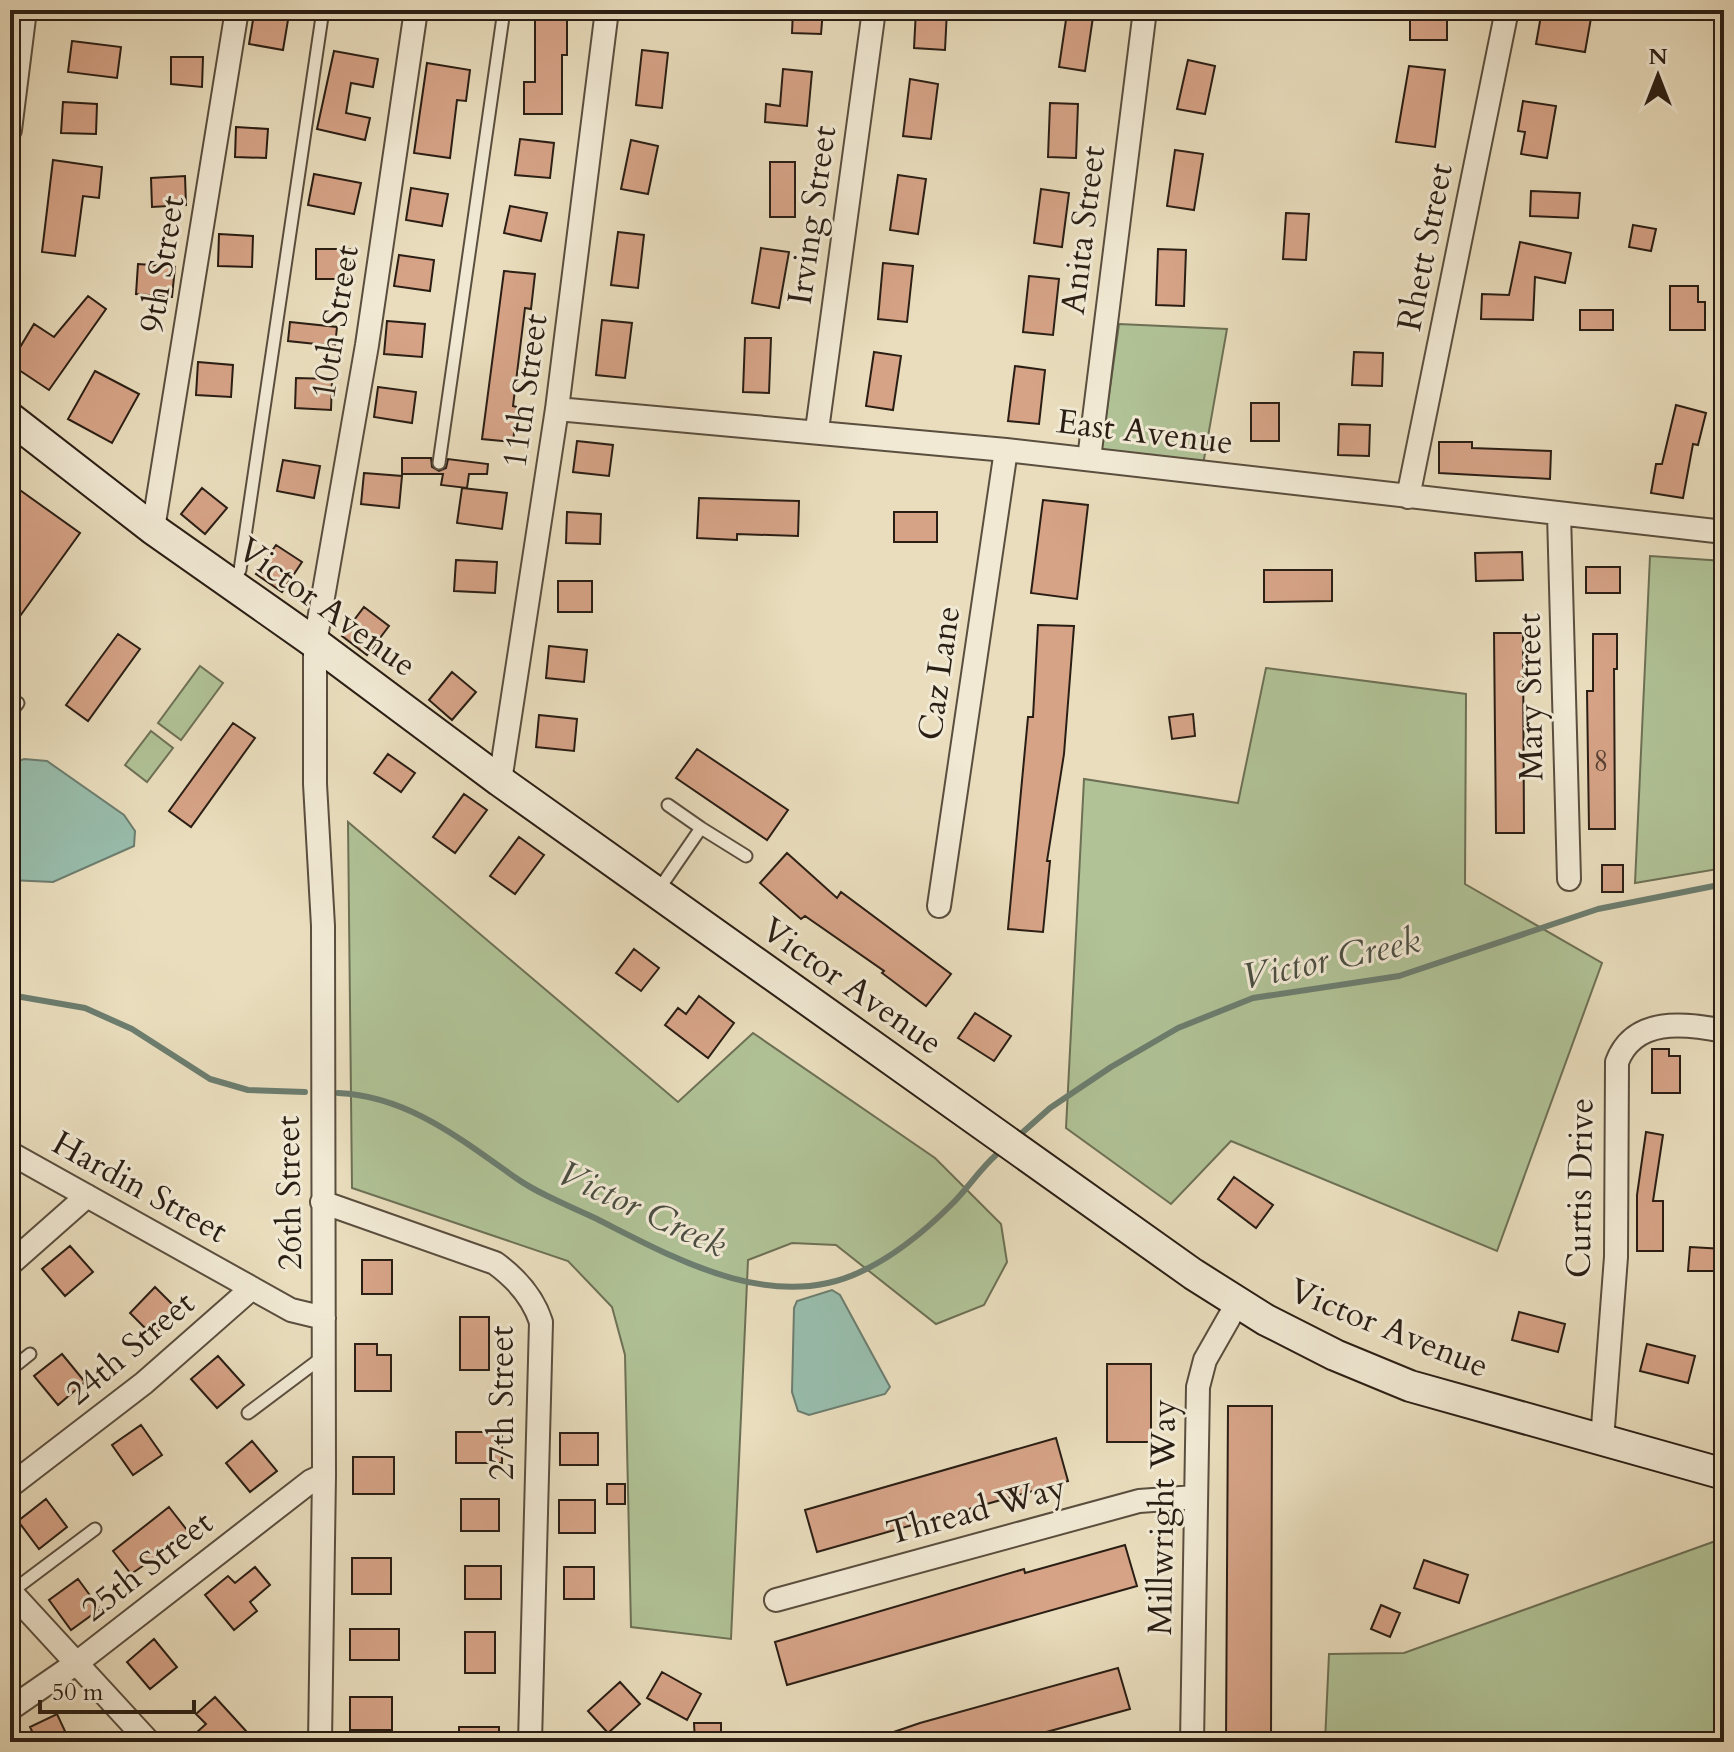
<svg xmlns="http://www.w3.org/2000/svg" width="1734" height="1752" viewBox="0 0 1734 1752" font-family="Cardo,serif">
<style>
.green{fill:#b0c296;stroke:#6d7055;stroke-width:2}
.water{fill:#98bdac;stroke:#6c7d6f;stroke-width:2}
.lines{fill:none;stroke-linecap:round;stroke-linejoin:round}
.stream{stroke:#6c7d6f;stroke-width:6}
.building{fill:#d6a387;stroke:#2a1e14;stroke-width:2}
.lane-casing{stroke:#5a4e3e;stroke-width:15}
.street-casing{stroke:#5a4e3e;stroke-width:26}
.secondary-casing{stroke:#2a1e14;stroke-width:34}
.lane{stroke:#f1e9d4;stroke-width:11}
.street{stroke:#f1e9d4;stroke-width:22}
.secondary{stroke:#f1e9d4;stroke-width:30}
.labels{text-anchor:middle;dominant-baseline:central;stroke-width:6;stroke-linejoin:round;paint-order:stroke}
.number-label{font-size:30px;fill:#553f31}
.street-label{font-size:34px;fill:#2a1e14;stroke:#f1e9d4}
.water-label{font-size:36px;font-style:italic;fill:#4b4e42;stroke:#f1e9d4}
</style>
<rect width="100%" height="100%" fill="#e9ddbd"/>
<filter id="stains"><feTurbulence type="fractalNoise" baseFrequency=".0025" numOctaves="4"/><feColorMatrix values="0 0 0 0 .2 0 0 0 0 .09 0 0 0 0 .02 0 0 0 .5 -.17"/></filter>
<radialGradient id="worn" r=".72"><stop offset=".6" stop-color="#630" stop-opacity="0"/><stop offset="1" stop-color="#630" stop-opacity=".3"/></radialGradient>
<path class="green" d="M 1119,324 L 1227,329 L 1203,465 L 1101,452 Z
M 1650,556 L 1724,561 L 1724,868 L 1635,883 Z
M 200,666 L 223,683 L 181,740 L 158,723 Z
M 1266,668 L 1466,694 L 1465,884 L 1602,963 L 1497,1251 L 1231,1141 L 1171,1204 L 1066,1128 L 1084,779 L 1238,803 Z
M 151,731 L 173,748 L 147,782 L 125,765 Z
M 348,822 L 678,1102 L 753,1033 L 935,1158 L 1001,1224 L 1007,1262 L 984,1305 L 936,1324 L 836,1245 L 792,1243 L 748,1260 L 731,1639 L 631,1627 L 625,1355 L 612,1307 L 568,1261 L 352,1188 Z
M 1724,1538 L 1724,1742 L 1325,1742 L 1329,1654 L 1404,1653 Z"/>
<path class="water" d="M 24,759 L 47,761 L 124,815 L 135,831 L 134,846 L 53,882 L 10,880 L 10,764 Z
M 832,1290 L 840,1295 L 890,1387 L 885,1394 L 809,1415 L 798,1411 L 792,1392 L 794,1308 L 797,1301 Z"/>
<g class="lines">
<path class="stream" d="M 10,995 L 85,1008 L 132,1029 L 210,1079 L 248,1090 L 305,1092
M 338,1093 C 408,1096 462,1140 516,1178 C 540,1195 570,1206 597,1219 C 674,1258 772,1314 860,1272 C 893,1257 926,1230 952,1204 C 968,1188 980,1169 997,1154
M 1023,1132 L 1050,1108 L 1111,1067 L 1178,1028 L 1253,998 L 1399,976 L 1598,909 L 1724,884"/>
</g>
<path class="building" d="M 793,10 L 823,10 L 821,34 L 792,33 Z
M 916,10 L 947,10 L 945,50 L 914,48 Z
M 1542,10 L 1591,18 L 1585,52 L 1536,44 Z
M 1067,13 L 1093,17 L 1085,71 L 1059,67 Z
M 254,14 L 288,20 L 283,50 L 249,44 Z
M 1410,17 L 1447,17 L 1447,40 L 1410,40 Z
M 535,20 L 567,20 L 567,55 L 562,55 L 562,114 L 524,114 L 524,82 L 535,82 Z
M 72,41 L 121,47 L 117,78 L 68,72 Z
M 642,50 L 668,53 L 662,108 L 636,105 Z
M 334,51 L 378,59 L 373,87 L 351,83 L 346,113 L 370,118 L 365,140 L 317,129 Z
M 171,57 L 203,57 L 202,87 L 171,84 Z
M 1188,60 L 1215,66 L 1205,114 L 1177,109 Z
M 427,63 L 470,70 L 466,101 L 457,100 L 450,158 L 414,153 Z
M 1409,66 L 1445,70 L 1435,147 L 1396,142 Z
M 783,69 L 812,72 L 807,126 L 765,122 L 766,104 L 780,106 Z
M 910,79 L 938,84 L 931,139 L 903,136 Z
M 1523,101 L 1556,106 L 1547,158 L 1521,154 L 1525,132 L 1518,131 Z
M 63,102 L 97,104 L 96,134 L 61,133 Z
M 1050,103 L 1078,104 L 1076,158 L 1048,157 Z
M 236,127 L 268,129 L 266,158 L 235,157 Z
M 520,139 L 554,143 L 550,178 L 515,175 Z
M 631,140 L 658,146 L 648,194 L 621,189 Z
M 1175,150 L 1203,154 L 1194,210 L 1167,206 Z
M 53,160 L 102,167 L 99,198 L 83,196 L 75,256 L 42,252 Z
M 770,162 L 795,162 L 795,217 L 770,217 Z
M 314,174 L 361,183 L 354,214 L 308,205 Z
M 898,175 L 926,179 L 918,234 L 890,230 Z
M 185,176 L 186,205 L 152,207 L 151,178 Z
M 411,188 L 448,194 L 442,226 L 406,220 Z
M 1041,189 L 1069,193 L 1062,247 L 1034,243 Z
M 1531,191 L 1580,193 L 1578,218 L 1530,216 Z
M 510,206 L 547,213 L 541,241 L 504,233 Z
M 1286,213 L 1309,214 L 1306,260 L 1283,259 Z
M 1633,225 L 1656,229 L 1651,251 L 1629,247 Z
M 618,232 L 644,235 L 638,288 L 611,285 Z
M 219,234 L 253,236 L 252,267 L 218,266 Z
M 1520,242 L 1571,253 L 1565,283 L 1535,277 L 1533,320 L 1481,319 L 1482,294 L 1509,295 Z
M 761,248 L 789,252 L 779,308 L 752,303 Z
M 316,249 L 350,249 L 350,279 L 316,279 Z
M 1158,249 L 1186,250 L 1184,306 L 1156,305 Z
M 399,255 L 434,260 L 430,291 L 394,286 Z
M 883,263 L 913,266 L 907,322 L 878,319 Z
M 138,264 L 175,267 L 172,297 L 136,294 Z
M 504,271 L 535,274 L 531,309 L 525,308 L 513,406 L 517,407 L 513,442 L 482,439 Z
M 1029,276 L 1059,279 L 1053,335 L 1023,332 Z
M 1670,286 L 1698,286 L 1698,302 L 1705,302 L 1705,330 L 1670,330 Z
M 88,296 L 106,309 L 49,390 L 10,364 L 34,324 L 54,337 Z
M 1580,310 L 1613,310 L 1613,330 L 1580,330 Z
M 602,320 L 632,323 L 625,378 L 596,375 Z
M 387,321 L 425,324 L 422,357 L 384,354 Z
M 290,322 L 337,327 L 335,346 L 288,341 Z
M 745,338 L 771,338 L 769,393 L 743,392 Z
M 874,352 L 901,356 L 893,410 L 866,406 Z
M 1354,352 L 1383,353 L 1382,386 L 1352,385 Z
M 198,362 L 233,365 L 231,397 L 196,395 Z
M 1015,366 L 1045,370 L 1039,424 L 1008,421 Z
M 95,371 L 139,394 L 112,443 L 68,419 Z
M 296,378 L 332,379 L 331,410 L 295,408 Z
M 378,387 L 416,392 L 412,423 L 374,417 Z
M 1251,403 L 1279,403 L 1279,441 L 1251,441 Z
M 1676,405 L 1706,413 L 1698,445 L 1693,444 L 1683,498 L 1651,493 L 1656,464 L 1662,464 Z
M 1339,424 L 1370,425 L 1369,456 L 1338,455 Z
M 577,441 L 613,445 L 609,476 L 573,472 Z
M 1439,442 L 1472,442 L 1472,448 L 1551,451 L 1550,479 L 1439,473 Z
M 402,458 L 431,458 L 432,467 L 439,471 L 446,468 L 448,459 L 488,464 L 487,474 L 469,474 L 467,488 L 441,485 L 443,474 L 402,474 Z
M 283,460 L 320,466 L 314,498 L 277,491 Z
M 364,473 L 402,476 L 399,508 L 361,504 Z
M 10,483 L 80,533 L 10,630 Z
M 202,488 L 227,508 L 205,534 L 181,514 Z
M 462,488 L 507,493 L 502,529 L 457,523 Z
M 699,498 L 799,501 L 798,536 L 737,534 L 737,540 L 697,538 Z
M 1043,500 L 1088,505 L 1077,599 L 1031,593 Z
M 567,512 L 601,514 L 600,544 L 566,543 Z
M 894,512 L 937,512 L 937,542 L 894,542 Z
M 276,545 L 302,562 L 282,592 L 256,574 Z
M 1522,552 L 1523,580 L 1476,581 L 1475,553 Z
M 456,560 L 497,562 L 495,593 L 454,591 Z
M 1586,567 L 1620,567 L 1620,593 L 1586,593 Z
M 1264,570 L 1332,570 L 1332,601 L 1264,602 Z
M 558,581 L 592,581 L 592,612 L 558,612 Z
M 364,607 L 389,626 L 367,655 L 342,636 Z
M 1038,625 L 1074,626 L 1064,754 L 1047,861 L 1050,861 L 1043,932 L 1008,929 L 1028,717 L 1033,717 Z
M 1494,633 L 1523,633 L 1524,833 L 1496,833 Z
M 118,634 L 140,649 L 88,721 L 66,705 Z
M 1593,634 L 1617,634 L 1617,669 L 1614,669 L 1615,829 L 1589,829 L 1587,691 L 1593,691 Z
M 549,646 L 587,650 L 584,682 L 546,678 Z
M 452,672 L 476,692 L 452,720 L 429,700 Z
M 1193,714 L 1195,736 L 1172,739 L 1169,717 Z
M 539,715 L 577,719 L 574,751 L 536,747 Z
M 233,723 L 255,738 L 191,827 L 169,811 Z
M 697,749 L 788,810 L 767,840 L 676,778 Z
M 388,754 L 415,773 L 401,792 L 374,773 Z
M 464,794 L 487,810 L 455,853 L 433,837 Z
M 519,837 L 544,855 L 515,894 L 490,876 Z
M 787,853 L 837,898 L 841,892 L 951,974 L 926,1006 L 882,973 L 884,971 L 805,916 L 801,919 L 760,883 Z
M 1602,865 L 1623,865 L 1623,892 L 1602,892 Z
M 634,949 L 659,968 L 641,991 L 616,973 Z
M 699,996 L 734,1023 L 708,1058 L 665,1025 L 678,1008 L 686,1014 Z
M 975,1013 L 1011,1036 L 994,1061 L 958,1038 Z
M 1652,1049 L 1669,1049 L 1669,1056 L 1680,1056 L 1680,1093 L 1652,1093 Z
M 1646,1132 L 1663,1135 L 1653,1201 L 1663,1201 L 1663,1251 L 1637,1251 L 1637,1195 Z
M 1234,1177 L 1273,1205 L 1256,1228 L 1218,1199 Z
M 70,1246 L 93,1272 L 65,1296 L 42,1269 Z
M 1690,1247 L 1724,1249 L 1724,1271 L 1688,1271 Z
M 362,1260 L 392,1260 L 392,1294 L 362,1294 Z
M 155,1287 L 179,1311 L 153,1336 L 130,1313 Z
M 1519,1312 L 1565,1324 L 1558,1352 L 1512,1340 Z
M 460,1317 L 489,1317 L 489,1370 L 460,1370 Z
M 355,1344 L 377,1344 L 377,1355 L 391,1355 L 391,1391 L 355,1391 Z
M 1647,1344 L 1695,1356 L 1688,1383 L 1640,1371 Z
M 62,1354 L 85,1382 L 58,1405 L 34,1376 Z
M 218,1356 L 244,1385 L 217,1408 L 191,1379 Z
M 1107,1364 L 1151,1364 L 1151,1442 L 1107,1442 Z
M 1228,1406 L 1272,1406 L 1271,1742 L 1226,1742 Z
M 141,1425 L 162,1455 L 133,1475 L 112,1445 Z
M 456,1432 L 502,1432 L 502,1463 L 456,1463 Z
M 560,1433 L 598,1433 L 598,1465 L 560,1465 Z
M 1056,1438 L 1068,1481 L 817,1552 L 805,1510 Z
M 252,1441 L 277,1471 L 250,1492 L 226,1463 Z
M 353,1457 L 394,1457 L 394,1494 L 353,1494 Z
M 607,1484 L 625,1484 L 625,1504 L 607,1504 Z
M 46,1499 L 67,1527 L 39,1549 L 18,1521 Z
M 461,1499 L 499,1499 L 499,1531 L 461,1531 Z
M 559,1500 L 595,1500 L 595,1533 L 559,1533 Z
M 169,1507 L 190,1534 L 131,1574 L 113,1551 Z
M 1125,1545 L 1137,1586 L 787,1685 L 775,1642 L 1024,1569 L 1025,1573 Z
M 352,1558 L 391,1558 L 391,1594 L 352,1594 Z
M 1424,1560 L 1468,1575 L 1459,1603 L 1414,1588 Z
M 465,1566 L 501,1566 L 501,1599 L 465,1599 Z
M 255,1567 L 270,1585 L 250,1602 L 257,1611 L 234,1630 L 205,1595 L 228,1576 L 235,1583 Z
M 564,1567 L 594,1567 L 594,1599 L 564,1599 Z
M 78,1579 L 100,1609 L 71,1630 L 49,1600 Z
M 1381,1605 L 1400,1613 L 1390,1637 L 1371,1629 Z
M 350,1629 L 399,1629 L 399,1660 L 350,1660 Z
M 465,1632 L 495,1632 L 495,1673 L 465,1673 Z
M 154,1639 L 177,1667 L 150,1689 L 127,1662 Z
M 1118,1668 L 1130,1709 L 1010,1742 L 880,1742 L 879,1737 L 920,1723 Z
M 662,1672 L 701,1694 L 687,1720 L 647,1698 Z
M 620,1682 L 640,1704 L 608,1733 L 588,1711 Z
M 215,1697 L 246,1731 L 233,1742 L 186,1742 L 206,1724 L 196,1714 Z
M 350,1697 L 392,1697 L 392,1730 L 350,1730 Z
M 57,1714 L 70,1742 L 37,1742 L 30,1727 Z
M 694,1723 L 721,1723 L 721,1742 L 695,1742 Z
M 459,1727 L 499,1727 L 499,1742 L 459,1742 Z"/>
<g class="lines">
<g class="lane-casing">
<path id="lane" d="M 439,463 L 504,10
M 233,581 L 240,570 L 323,10
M 10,713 L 18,703
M 701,828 L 746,856
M 657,892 L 701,828 L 668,805
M 10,1370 L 30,1354
M 248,1413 L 324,1356
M 11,1592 L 95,1529
M 125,1742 L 140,1732"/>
</g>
<g class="street-casing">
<path id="street" d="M 10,130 L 25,10
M 557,409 L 1006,450 L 1724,532
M 817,430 L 874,10
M 1089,459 L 1145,10
M 1408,497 L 1507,10
M 1559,514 L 1569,879
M 153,529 L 237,10
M 500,781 L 557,409 L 607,10
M 939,906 L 1006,450
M 10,1153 L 291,1310 L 324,1318
M 322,1202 L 495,1263 C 517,1279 533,1297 541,1322 L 530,1742
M 10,1264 L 87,1196
M 1602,1440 L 1616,1257 L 1617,1062 C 1634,1017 1684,1023 1724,1031
M 10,1486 L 144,1383 L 252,1288
M 10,1591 L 149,1742
M 776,1600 L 1139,1501 L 1195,1497
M 10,1709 L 78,1662 L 311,1481 L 324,1475
M 320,1742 L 324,1475 L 323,926 L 315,784 L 315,643 L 367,345 L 416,10
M 1192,1742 L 1198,1387 L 1205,1360 L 1238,1302"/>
</g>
<g class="secondary-casing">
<path id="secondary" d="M 10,418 L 153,529 L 315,643 L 500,781 L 1193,1274 L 1266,1320 L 1335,1355 L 1410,1386 L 1724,1474"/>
</g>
<use href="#lane" class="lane"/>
<use href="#street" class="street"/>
<use href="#secondary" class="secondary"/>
</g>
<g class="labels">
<g class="number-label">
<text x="1601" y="761">8</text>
</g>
<g class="street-label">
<text transform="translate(812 215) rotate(-82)">Irving Street</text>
<text transform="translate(1083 230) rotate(-83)">Anita Street</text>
<text transform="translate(1425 247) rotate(-79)">Rhett Street</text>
<text transform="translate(162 264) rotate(-81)">9th Street</text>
<text transform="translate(335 322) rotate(-81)">10th Street</text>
<text transform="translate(525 391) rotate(-82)">11th Street</text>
<text transform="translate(1145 432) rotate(7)">East Avenue</text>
<text transform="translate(327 607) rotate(36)">Victor Avenue</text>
<text transform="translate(939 673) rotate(-82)">Caz Lane</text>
<text transform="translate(1530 697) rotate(-91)">Mary Street</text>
<text transform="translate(852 986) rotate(35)">Victor Avenue</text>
<text transform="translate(140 1187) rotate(29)">Hardin Street</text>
<text transform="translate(1580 1188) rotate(-89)">Curtis Drive</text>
<text transform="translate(289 1193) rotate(-91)">26th Street</text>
<text transform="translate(1389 1328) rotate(22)">Victor Avenue</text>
<text transform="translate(130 1348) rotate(-40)">24th Street</text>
<text transform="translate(502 1403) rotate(-90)">27th Street</text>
<text transform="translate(976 1510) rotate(-15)">Thread Way</text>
<text transform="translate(1162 1517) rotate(-89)">Millwright Way</text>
<text transform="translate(147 1566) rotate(-38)">25th Street</text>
</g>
<g class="water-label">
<text transform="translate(1331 959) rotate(-12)">Victor Creek</text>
<text transform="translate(642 1209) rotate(25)">Victor Creek</text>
</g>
</g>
<rect width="1734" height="1752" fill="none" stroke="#e9ddbd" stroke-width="40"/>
<rect x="12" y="12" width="1710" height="1728" fill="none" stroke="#2a1e14" stroke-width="4"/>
<rect x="20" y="20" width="1694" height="1712" fill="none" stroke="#2a1e14" stroke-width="2"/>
<g transform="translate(1658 76)" stroke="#f1e9d4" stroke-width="6" paint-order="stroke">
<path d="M0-6L14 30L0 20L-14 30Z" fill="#2a1e14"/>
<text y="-12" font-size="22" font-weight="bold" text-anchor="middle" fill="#2a1e14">N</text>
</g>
<path d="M40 1700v12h154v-12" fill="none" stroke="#2a1e14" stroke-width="4"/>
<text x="52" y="1700" font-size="24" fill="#2a1e14" stroke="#f1e9d4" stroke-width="6" paint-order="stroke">50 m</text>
<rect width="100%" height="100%" filter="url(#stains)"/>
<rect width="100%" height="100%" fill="url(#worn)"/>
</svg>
